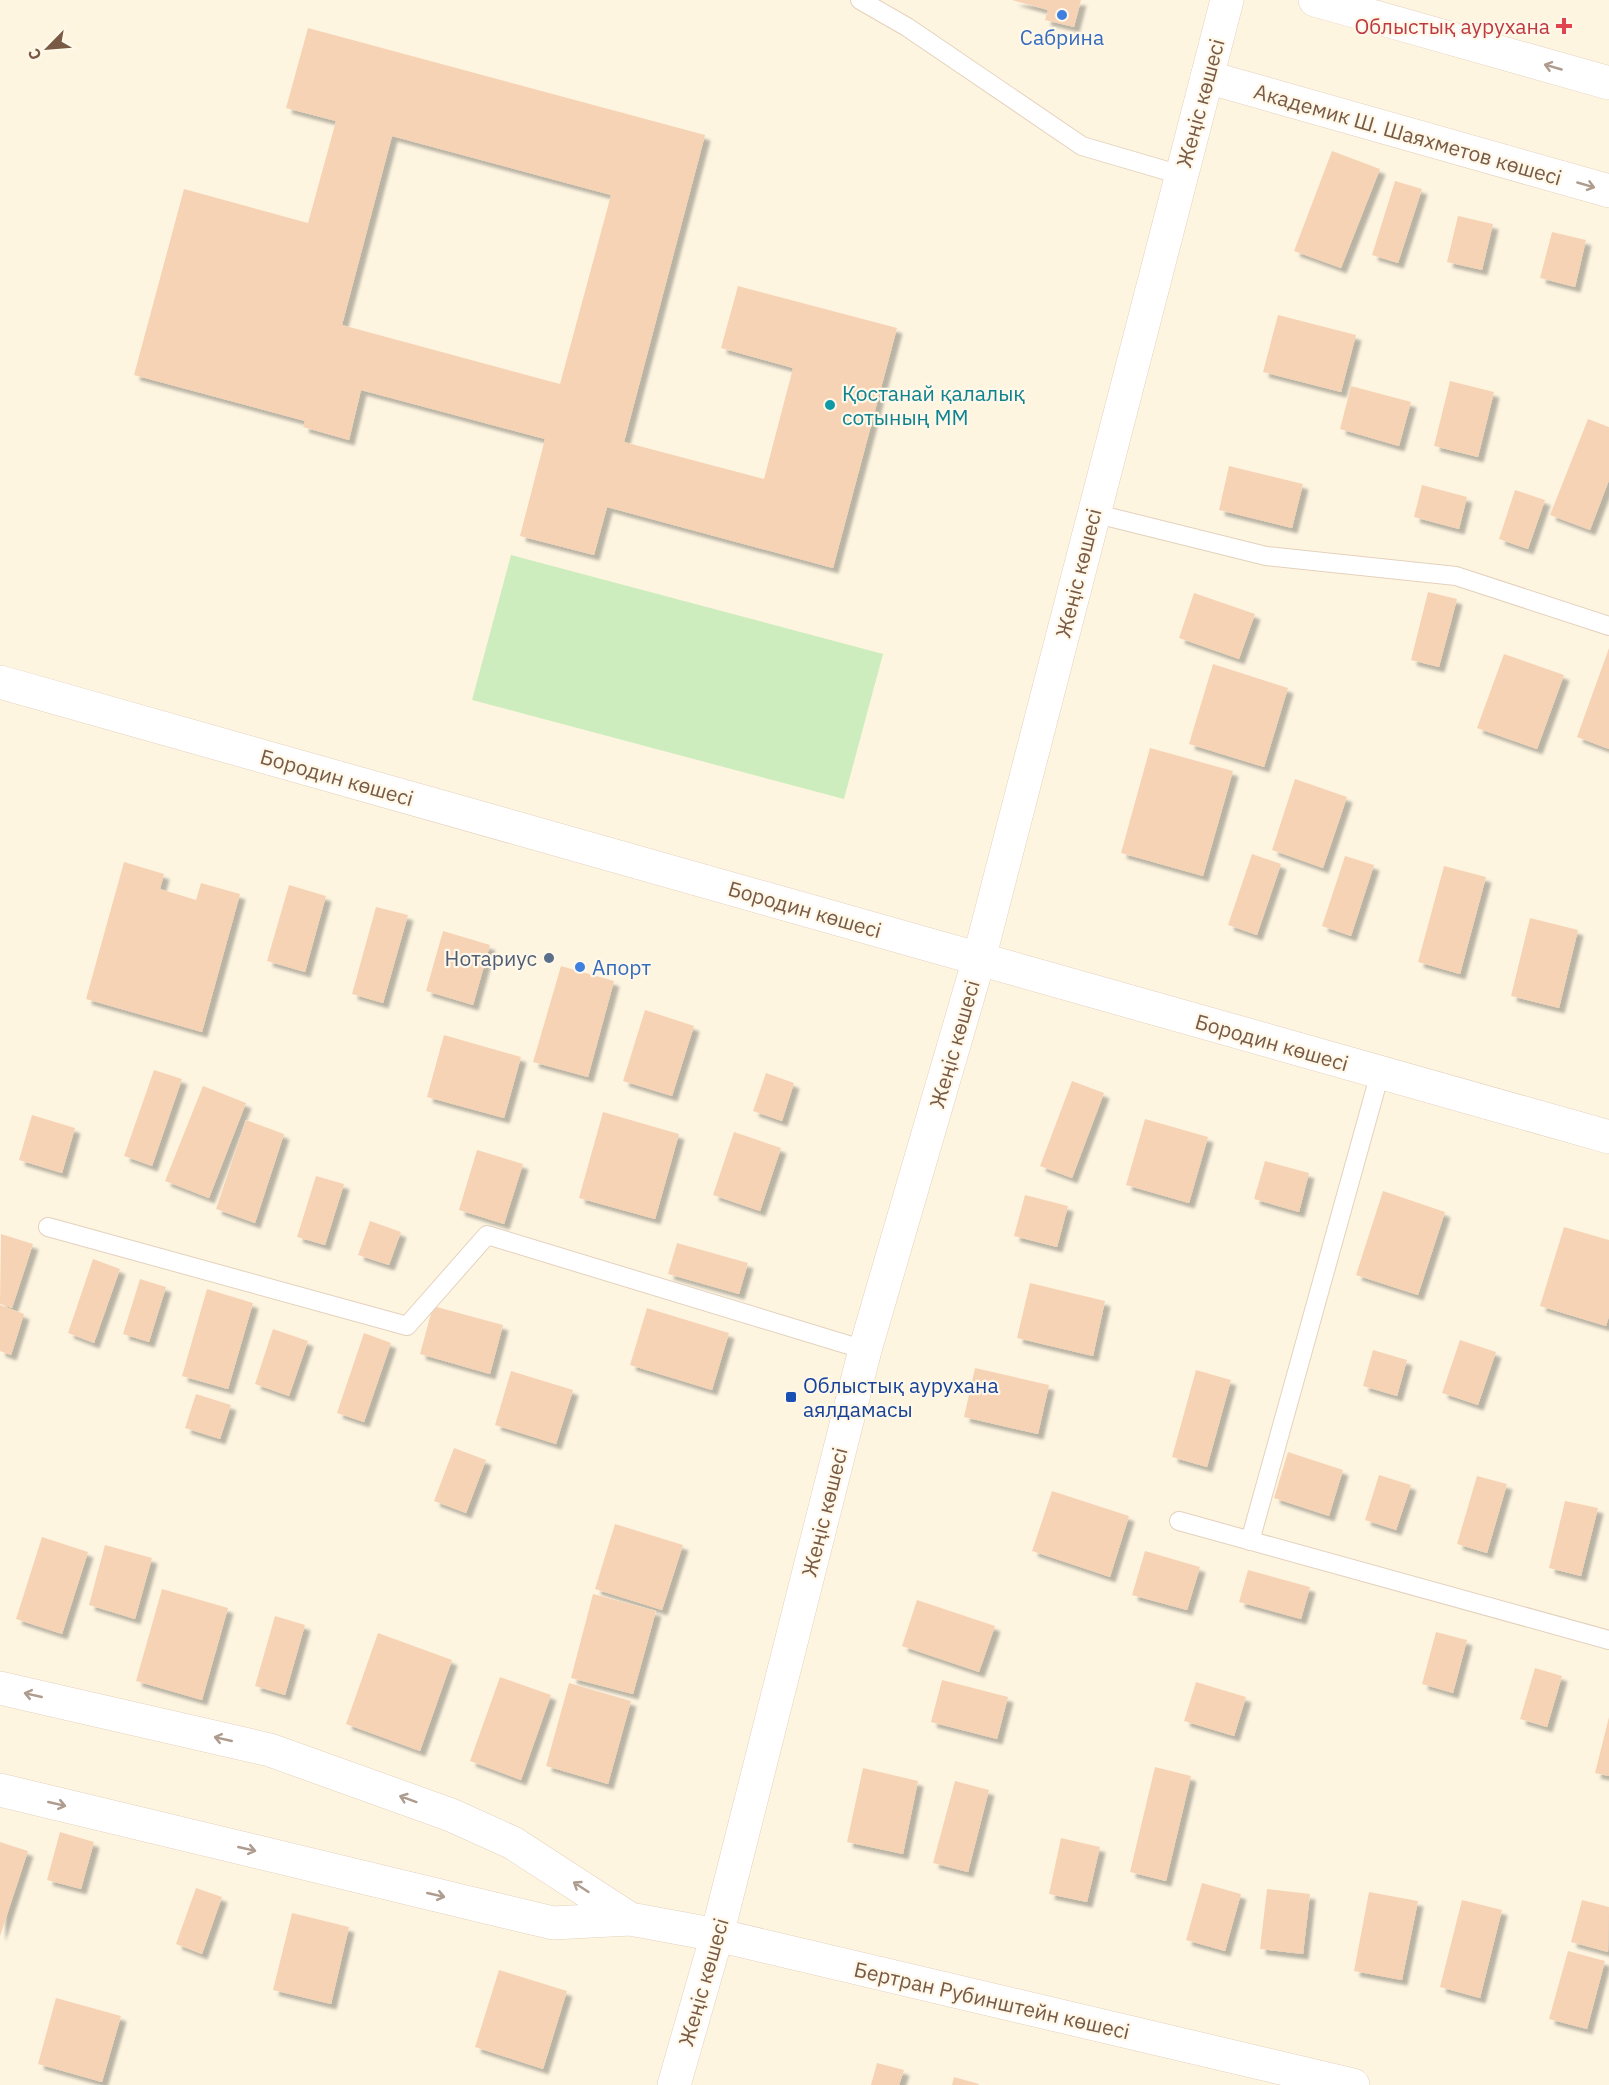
<svg xmlns="http://www.w3.org/2000/svg" width="1609" height="2085" viewBox="0 0 1609 2085" font-family="'IBM Plex Sans',sans-serif">
<style>
.green{fill:#ceedbe}
.building{fill:#f7d3b5;fill-rule:evenodd;filter:url(#shadow)}
.lines{fill:none;stroke-linecap:round;stroke-linejoin:round}
.service-casing{stroke:#e4d1bc;stroke-width:20}
.minor-casing{stroke:#e4d1bc;stroke-width:34}
.tertiary-casing{stroke:#e4d1bc;stroke-width:34}
.service{stroke:#fff;stroke-width:18}
.minor{stroke:#fff;stroke-width:33}
.tertiary{stroke:#fff;stroke-width:33}
.oneway{stroke:#ae9c8f}
.shop-dot{fill:#3f7fe0;stroke:#fff8e9;stroke-width:2}
.health-dot{fill:#e0444e;stroke:#fff8e9;stroke-width:2}
.culture-dot{fill:#0f9aa8;stroke:#fff8e9;stroke-width:2}
.service-dot{fill:#5c6f8a;stroke:#fff8e9;stroke-width:2}
.transit-dot{fill:#1a4fb4;stroke:#fff8e9;stroke-width:2}
.labels{text-anchor:middle;dominant-baseline:central;stroke-width:4.5;stroke-linejoin:round;paint-order:stroke}
.health-label{font-size:21px;fill:#be3a42;stroke:#fff8e9;text-anchor:end}
.shop-label{font-size:21px;fill:#366cbe;stroke:#fff8e9}
.street-label{font-size:21px;fill:#785a45;stroke:#fff8e9}
.culture-label{font-size:21px;fill:#0d838f;stroke:#fff8e9;text-anchor:start}
.service-label{font-size:21px;fill:#4e5e75;stroke:#fff8e9;text-anchor:end}
.transit-label{font-size:21px;fill:#164399;stroke:#fff8e9;text-anchor:start}
</style>
<defs>
<filter id="shadow"><feDropShadow dx="5.5" dy="5.5" stdDeviation="1.5" flood-color="#0004"/></filter>
</defs>
<rect width="100%" height="100%" fill="#fef5e1"/>
<path class="green" d="M 511,555 L 883,654 L 844,799 L 472,700 Z"/>
<path class="building" d="M 1012,0 L 1081,0 L 1074,27 L 1045,20 L 1048,10 Z
M 308,28 L 705,135 L 624,442 L 764,479 L 793,368 L 721,348 L 738,286 L 897,328 L 833,568 L 607,507 L 594,555 L 520,536 L 545,439 L 361,390 L 349,440 L 303,427 L 305,421 L 134,375 L 184,189 L 308,223 L 336,121 L 286,108 ZM 392,136 L 611,195 L 560,384 L 342,325 Z
M 1332,151 L 1380,169 L 1341,268 L 1294,251 Z
M 1395,181 L 1422,189 L 1398,263 L 1372,255 Z
M 1458,216 L 1493,224 L 1482,270 L 1447,262 Z
M 1552,232 L 1586,240 L 1575,287 L 1540,278 Z
M 1278,315 L 1356,335 L 1341,392 L 1263,372 Z
M 1450,381 L 1494,392 L 1478,457 L 1434,446 Z
M 1351,386 L 1411,402 L 1399,446 L 1340,429 Z
M 1588,419 L 1609,427 L 1609,480 L 1590,530 L 1550,515 Z
M 1229,466 L 1303,484 L 1292,528 L 1219,510 Z
M 1422,485 L 1467,497 L 1459,529 L 1414,517 Z
M 1515,490 L 1545,500 L 1528,549 L 1499,539 Z
M 1428,592 L 1457,599 L 1439,667 L 1411,660 Z
M 1194,593 L 1255,614 L 1239,659 L 1179,638 Z
M 1609,648 L 1609,749 L 1577,737 Z
M 1504,654 L 1564,675 L 1537,749 L 1477,728 Z
M 1213,664 L 1288,688 L 1264,767 L 1189,744 Z
M 1150,748 L 1233,771 L 1203,876 L 1121,853 Z
M 1295,779 L 1347,797 L 1323,868 L 1272,850 Z
M 1252,854 L 1281,864 L 1257,935 L 1228,925 Z
M 1345,856 L 1374,865 L 1351,936 L 1322,926 Z
M 124,862 L 164,874 L 160,889 L 196,900 L 201,883 L 240,894 L 202,1032 L 86,999 Z
M 1444,866 L 1486,877 L 1460,974 L 1418,962 Z
M 289,885 L 326,896 L 305,972 L 267,961 Z
M 376,907 L 408,915 L 383,1003 L 352,994 Z
M 1530,918 L 1578,930 L 1559,1008 L 1511,996 Z
M 443,931 L 490,945 L 473,1005 L 426,991 Z
M 561,966 L 614,981 L 588,1077 L 533,1062 Z
M 645,1010 L 694,1026 L 672,1096 L 623,1081 Z
M 444,1035 L 521,1057 L 504,1118 L 427,1097 Z
M 154,1070 L 182,1079 L 152,1166 L 124,1156 Z
M 766,1073 L 794,1083 L 782,1121 L 753,1111 Z
M 1072,1081 L 1104,1093 L 1072,1178 L 1040,1166 Z
M 203,1086 L 246,1103 L 209,1198 L 165,1181 Z
M 603,1112 L 679,1134 L 655,1219 L 579,1198 Z
M 32,1115 L 75,1128 L 62,1173 L 19,1160 Z
M 1145,1119 L 1208,1137 L 1189,1203 L 1126,1185 Z
M 246,1120 L 284,1134 L 255,1223 L 216,1209 Z
M 734,1132 L 781,1148 L 760,1211 L 713,1195 Z
M 477,1150 L 523,1164 L 504,1224 L 459,1210 Z
M 1265,1161 L 1309,1173 L 1299,1212 L 1254,1199 Z
M 316,1176 L 344,1184 L 325,1245 L 297,1237 Z
M 1383,1191 L 1445,1212 L 1418,1295 L 1356,1275 Z
M 1025,1195 L 1068,1206 L 1057,1247 L 1014,1236 Z
M 370,1221 L 401,1232 L 389,1265 L 358,1255 Z
M 1564,1227 L 1609,1240 L 1609,1316 L 1606,1326 L 1540,1306 Z
M 1,1234 L 33,1244 L 12,1308 L 0,1304 Z
M 677,1243 L 748,1263 L 739,1294 L 668,1274 Z
M 93,1259 L 120,1269 L 94,1343 L 68,1333 Z
M 140,1279 L 166,1287 L 149,1342 L 123,1334 Z
M 1030,1283 L 1105,1301 L 1093,1356 L 1017,1338 Z
M 207,1289 L 253,1303 L 228,1389 L 182,1376 Z
M 0,1305 L 24,1314 L 11,1355 L 0,1351 Z
M 433,1306 L 503,1325 L 490,1374 L 420,1354 Z
M 647,1308 L 729,1333 L 712,1390 L 630,1365 Z
M 273,1329 L 308,1341 L 289,1396 L 255,1384 Z
M 364,1333 L 391,1343 L 364,1422 L 337,1413 Z
M 1460,1340 L 1496,1352 L 1478,1405 L 1442,1393 Z
M 1373,1350 L 1407,1360 L 1397,1396 L 1363,1386 Z
M 975,1368 L 1049,1385 L 1038,1434 L 964,1417 Z
M 1196,1370 L 1231,1380 L 1207,1467 L 1172,1457 Z
M 511,1371 L 573,1390 L 556,1444 L 495,1425 Z
M 196,1394 L 231,1405 L 220,1439 L 185,1428 Z
M 454,1448 L 486,1460 L 466,1513 L 434,1501 Z
M 1288,1452 L 1343,1470 L 1329,1516 L 1274,1498 Z
M 1379,1475 L 1411,1485 L 1396,1530 L 1365,1520 Z
M 1477,1476 L 1507,1484 L 1487,1553 L 1457,1544 Z
M 1052,1491 L 1129,1516 L 1110,1577 L 1032,1551 Z
M 1565,1501 L 1598,1508 L 1581,1576 L 1549,1568 Z
M 615,1524 L 683,1545 L 662,1610 L 595,1589 Z
M 42,1537 L 88,1552 L 62,1634 L 16,1619 Z
M 105,1545 L 152,1558 L 135,1619 L 89,1605 Z
M 1145,1551 L 1200,1567 L 1187,1610 L 1132,1595 Z
M 1248,1570 L 1310,1587 L 1301,1619 L 1239,1602 Z
M 162,1589 L 228,1608 L 202,1700 L 136,1681 Z
M 593,1594 L 656,1611 L 633,1694 L 571,1678 Z
M 917,1600 L 995,1626 L 979,1672 L 902,1646 Z
M 275,1616 L 305,1625 L 285,1695 L 255,1686 Z
M 1436,1632 L 1467,1640 L 1453,1693 L 1422,1684 Z
M 378,1633 L 452,1660 L 420,1751 L 346,1724 Z
M 1535,1668 L 1562,1676 L 1547,1727 L 1520,1719 Z
M 500,1677 L 551,1695 L 521,1780 L 470,1761 Z
M 942,1680 L 1008,1697 L 997,1739 L 931,1722 Z
M 1196,1682 L 1246,1697 L 1234,1736 L 1184,1721 Z
M 569,1683 L 631,1701 L 608,1784 L 546,1766 Z
M 1609,1717 L 1609,1776 L 1595,1773 Z
M 1155,1767 L 1191,1776 L 1166,1881 L 1130,1872 Z
M 863,1768 L 918,1781 L 903,1854 L 847,1842 Z
M 955,1781 L 989,1790 L 968,1872 L 933,1863 Z
M 60,1832 L 94,1842 L 81,1889 L 47,1880 Z
M 1061,1838 L 1100,1847 L 1087,1902 L 1049,1894 Z
M 0,1842 L 28,1851 L 0,1936 Z
M 1202,1883 L 1241,1894 L 1225,1951 L 1186,1940 Z
M 196,1888 L 222,1897 L 202,1954 L 176,1944 Z
M 1267,1889 L 1310,1894 L 1303,1954 L 1260,1949 Z
M 1369,1892 L 1418,1901 L 1402,1980 L 1354,1971 Z
M 1462,1900 L 1502,1910 L 1480,1998 L 1440,1987 Z
M 1582,1900 L 1609,1907 L 1608,1952 L 1571,1942 Z
M 292,1913 L 349,1927 L 331,2004 L 273,1990 Z
M 1568,1951 L 1605,1961 L 1587,2029 L 1549,2019 Z
M 499,1970 L 567,1991 L 543,2069 L 475,2047 Z
M 56,1998 L 121,2016 L 102,2082 L 38,2064 Z
M 877,2063 L 904,2070 L 899,2085 L 871,2085 Z
M 954,2077 L 979,2084 L 978,2085 L 952,2085 Z"/>
<g class="lines">
<g class="service-casing">
<path id="service" d="M 860,0 L 907,27 L 1082,146 L 1181,175
M 1093,513 L 1266,556 L 1456,576 L 1609,626
M 48,1227 L 407,1326 L 487,1235 L 865,1350
M 1179,1521 L 1609,1640
M 1250,1541 L 1380,1073"/>
</g>
<g class="minor-casing">
<path id="minor" d="M 1315,0 L 1609,83
M 1207,77 L 1609,191
M 0,1688 L 270,1750 L 451,1815 L 513,1843 L 630,1919
M 0,1790 L 553,1923 L 630,1919 L 717,1935 L 1353,2085"/>
</g>
<g class="tertiary-casing">
<path id="tertiary" d="M 0,682 L 1609,1137
M 674,2085 L 717,1935 L 865,1350 L 979,959 L 1227,0"/>
</g>
<use href="#service" class="service"/>
<use href="#minor" class="minor"/>
<use href="#tertiary" class="tertiary"/>
</g>
<defs><path id="oneway-shaft" d="M-6 0H5M1.5-3L5.5 0L1.5 3" fill="none" stroke-width="1.6" stroke-linecap="round" stroke-linejoin="round" transform="scale(1.5)"/></defs>
<g class="oneway">
<use href="#oneway-shaft" transform="translate(1553 67) rotate(-164)"/>
<use href="#oneway-shaft" transform="translate(1586 185) rotate(16)"/>
<use href="#oneway-shaft" transform="translate(33 1695) rotate(-167)"/>
<use href="#oneway-shaft" transform="translate(223 1739) rotate(-167)"/>
<use href="#oneway-shaft" transform="translate(408 1799) rotate(-160)"/>
<use href="#oneway-shaft" transform="translate(57 1804) rotate(13)"/>
<use href="#oneway-shaft" transform="translate(247 1849) rotate(13)"/>
<use href="#oneway-shaft" transform="translate(581 1887) rotate(-147)"/>
<use href="#oneway-shaft" transform="translate(436 1895) rotate(13)"/>
</g>
<g class="shop-dot">
<circle cx="1062" cy="15" r="6"/>
<circle cx="580" cy="967" r="6"/>
</g>
<path class="health-dot" d="M1561 17h6v6h6v6h-6v6h-6v-6h-6v-6h6z"/>
<circle class="culture-dot" cx="830" cy="405" r="6"/>
<circle class="service-dot" cx="549" cy="958" r="6"/>
<rect class="transit-dot" x="785" y="1391" width="12" height="12" rx="3"/>
<g class="labels">
<g class="health-label">
<text x="1550" y="26">Облыстық аурухана</text>
</g>
<g class="shop-label">
<text x="1062" y="37">Сабрина</text>
<text x="592" y="967" text-anchor="start">Апорт</text>
</g>
<g class="street-label">
<text transform="translate(1200 103) rotate(-75)">Жеңіс көшесі</text>
<text transform="translate(1408 134) rotate(16)">Академик Ш. Шаяхметов көшесі</text>
<text transform="translate(1078 573) rotate(-76)">Жеңіс көшесі</text>
<text transform="translate(337 777) rotate(16)">Бородин көшесі</text>
<text transform="translate(805 909) rotate(16)">Бородин көшесі</text>
<text transform="translate(1272 1042) rotate(16)">Бородин көшесі</text>
<text transform="translate(954 1044) rotate(-74)">Жеңіс көшесі</text>
<text transform="translate(824 1512) rotate(-76)">Жеңіс көшесі</text>
<text transform="translate(703 1982) rotate(-74)">Жеңіс көшесі</text>
<text transform="translate(992 2000) rotate(13)">Бертран Рубинштейн көшесі</text>
</g>
<g class="culture-label">
<text x="842" y="393">Қостанай қалалық<tspan x="842" dy="24">сотының ММ</tspan></text>
</g>
<g class="service-label">
<text x="537" y="958">Нотариус</text>
</g>
<g class="transit-label">
<text x="803" y="1385">Облыстық аурухана<tspan x="803" dy="24">аялдамасы</tspan></text>
</g>
</g>
<g transform="translate(48 48) rotate(245)" stroke="#fff8e9" stroke-width="4.5" paint-order="stroke">
<path d="M0-4.5L10 22L0 15L-10 22Z" fill="#785a45"/>
<text y="-9" font-size="16" font-weight="bold" text-anchor="middle" fill="#785a45">С</text>
</g>
</svg>
